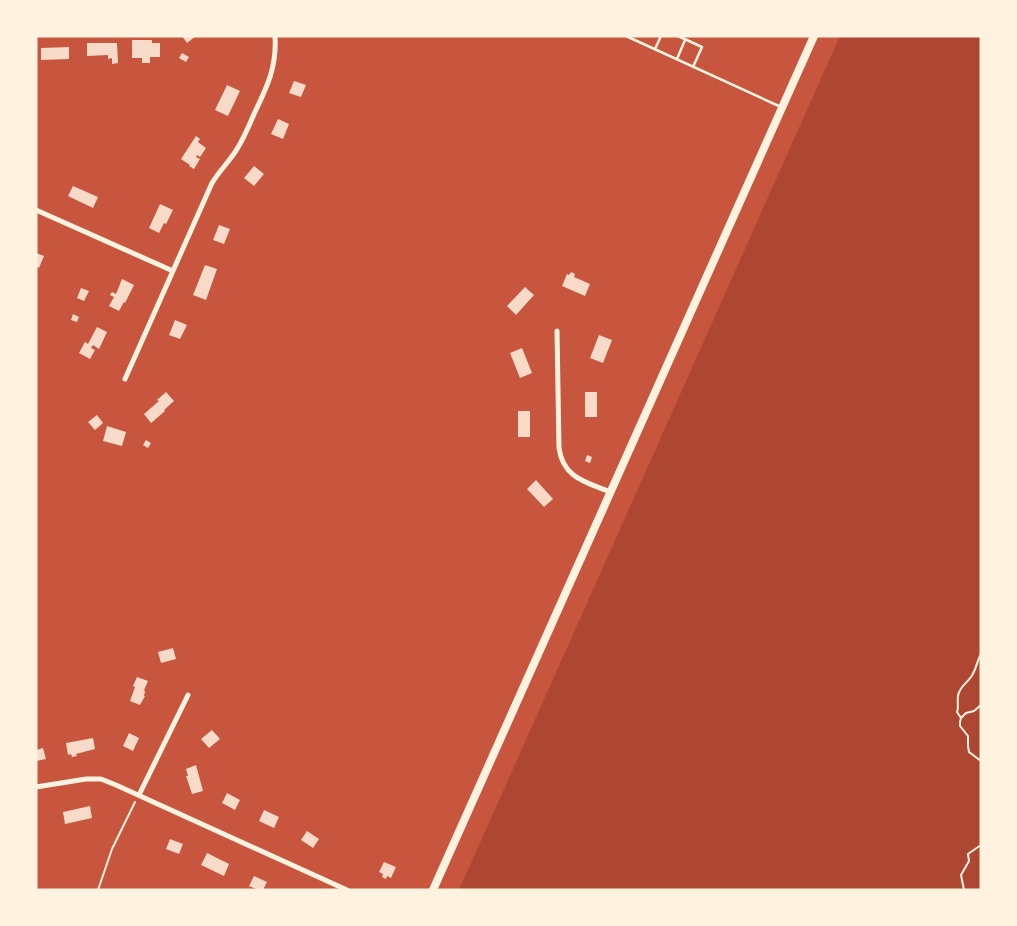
<svg xmlns="http://www.w3.org/2000/svg" width="1017" height="926" viewBox="0 0 1017 926" font-family="'Fira Sans',sans-serif">
<style>
.green{fill:#ae4732}
.building{fill:#f7dbc8}
.lines{fill:none;stroke-linecap:round;stroke-linejoin:round}
.path{stroke:#fff3e0;stroke-width:2}
.service{stroke:#fff3e0;stroke-width:2.5}
.minor{stroke:#fff3e0;stroke-width:5}
.secondary{stroke:#fff3e0;stroke-width:8}
</style>
<rect width="100%" height="100%" fill="#c8553d"/>
<path class="green" d="M 840,36 L 981,36 L 981,890 L 459,890 Z"/>
<path class="building" d="M 182,36 L 196,36 L 187,43 Z
M 132,40 L 152,40 L 152,43 L 160,43 L 160,57 L 150,57 L 150,63 L 142,63 L 142,58 L 132,58 Z
M 87,43 L 117,43 L 118,63 L 112,64 L 112,58 L 108,59 L 108,55 L 87,56 Z
M 69,47 L 69,59 L 41,60 L 41,48 Z
M 182,53 L 189,57 L 186,62 L 179,58 Z
M 294,81 L 306,85 L 301,97 L 289,93 Z
M 227,85 L 240,91 L 228,116 L 215,110 Z
M 278,119 L 289,124 L 283,139 L 271,134 Z
M 196,136 L 200,139 L 198,142 L 206,148 L 200,157 L 197,155 L 196,157 L 200,159 L 194,169 L 189,166 L 190,165 L 181,159 Z
M 254,166 L 264,174 L 254,186 L 244,178 Z
M 73,186 L 98,197 L 93,208 L 68,196 Z
M 160,204 L 173,210 L 166,224 L 164,223 L 159,233 L 149,228 Z
M 219,225 L 230,229 L 224,244 L 213,240 Z
M 36,253 L 44,256 L 39,268 L 36,266 Z
M 205,265 L 217,269 L 206,300 L 193,295 Z
M 571,272 L 575,274 L 574,277 L 590,284 L 585,296 L 562,286 L 567,274 L 569,275 Z
M 122,279 L 134,285 L 125,303 L 124,302 L 119,311 L 109,306 L 114,297 L 110,295 L 112,292 L 116,294 Z
M 525,287 L 534,295 L 516,315 L 507,306 Z
M 81,288 L 89,291 L 84,301 L 77,298 Z
M 73,314 L 79,317 L 77,322 L 71,320 Z
M 175,320 L 187,325 L 180,339 L 169,335 Z
M 97,327 L 107,332 L 99,349 L 93,345 L 91,348 L 95,350 L 90,359 L 79,353 L 85,342 L 88,344 Z
M 599,335 L 612,340 L 603,363 L 590,358 Z
M 522,348 L 532,373 L 520,378 L 510,353 Z
M 166,392 L 174,401 L 164,410 L 165,411 L 151,423 L 144,414 L 159,401 L 157,400 Z
M 585,392 L 597,392 L 597,417 L 585,417 Z
M 518,411 L 530,411 L 530,437 L 518,437 Z
M 97,415 L 103,423 L 95,430 L 88,422 Z
M 107,426 L 126,432 L 122,446 L 103,441 Z
M 146,440 L 151,443 L 148,448 L 143,445 Z
M 587,455 L 592,457 L 590,463 L 585,461 Z
M 536,480 L 553,499 L 544,507 L 527,489 Z
M 173,648 L 176,659 L 161,663 L 158,652 Z
M 137,677 L 148,681 L 144,690 L 145,691 L 144,696 L 145,696 L 140,705 L 130,701 L 135,687 L 133,686 Z
M 212,730 L 220,739 L 209,748 L 201,739 Z
M 129,733 L 139,738 L 133,751 L 123,746 Z
M 93,738 L 95,749 L 76,754 L 77,756 L 72,757 L 71,754 L 68,755 L 66,743 Z
M 43,748 L 46,759 L 36,761 L 36,750 Z
M 196,765 L 203,791 L 192,794 L 186,776 L 188,776 L 186,769 Z
M 227,793 L 240,800 L 235,810 L 222,803 Z
M 90,806 L 92,818 L 65,824 L 63,812 Z
M 264,810 L 279,817 L 274,828 L 259,821 Z
M 307,831 L 319,839 L 313,848 L 301,840 Z
M 170,839 L 183,844 L 179,854 L 166,849 Z
M 207,853 L 229,864 L 224,876 L 201,865 Z
M 384,862 L 396,867 L 391,878 L 387,876 L 386,879 L 382,877 L 383,874 L 379,872 Z
M 254,876 L 267,882 L 263,890 L 258,890 L 249,886 Z"/>
<g class="lines">
<path class="path" d="M 981,705 L 974,711 L 966,713 L 961,718 L 960,722 L 960,726 L 968,736 L 968,746 L 969,752 L 981,761
M 961,718 L 957,712 C 959,707 957,702 958,696 C 959,687 967,683 971,677 C 976,670 977,661 981,654
M 98,890 L 112,849 L 135,802
M 964,890 L 961,875 L 969,861 L 968,854 L 981,845"/>
<path class="service" d="M 626,36 L 781,107
M 678,36 L 702,47 L 693,67
M 655,49 L 661,36
M 677,59 L 685,40"/>
<path class="minor" d="M 36,210 L 173,271
M 557,331 L 559,448 C 563,478 586,482 610,492
M 125,379 L 212,183 C 219,171 230,161 237,149 C 244,138 249,126 254,114 C 267,87 277,67 275,36
M 36,787 L 86,779 L 101,779 L 116,785 L 347,890
M 139,795 L 188,695"/>
<path class="secondary" d="M 433,890 L 814,36"/>
</g>
<rect width="1017" height="926" fill="none" stroke="#fff3e0" stroke-width="75"/>
</svg>
